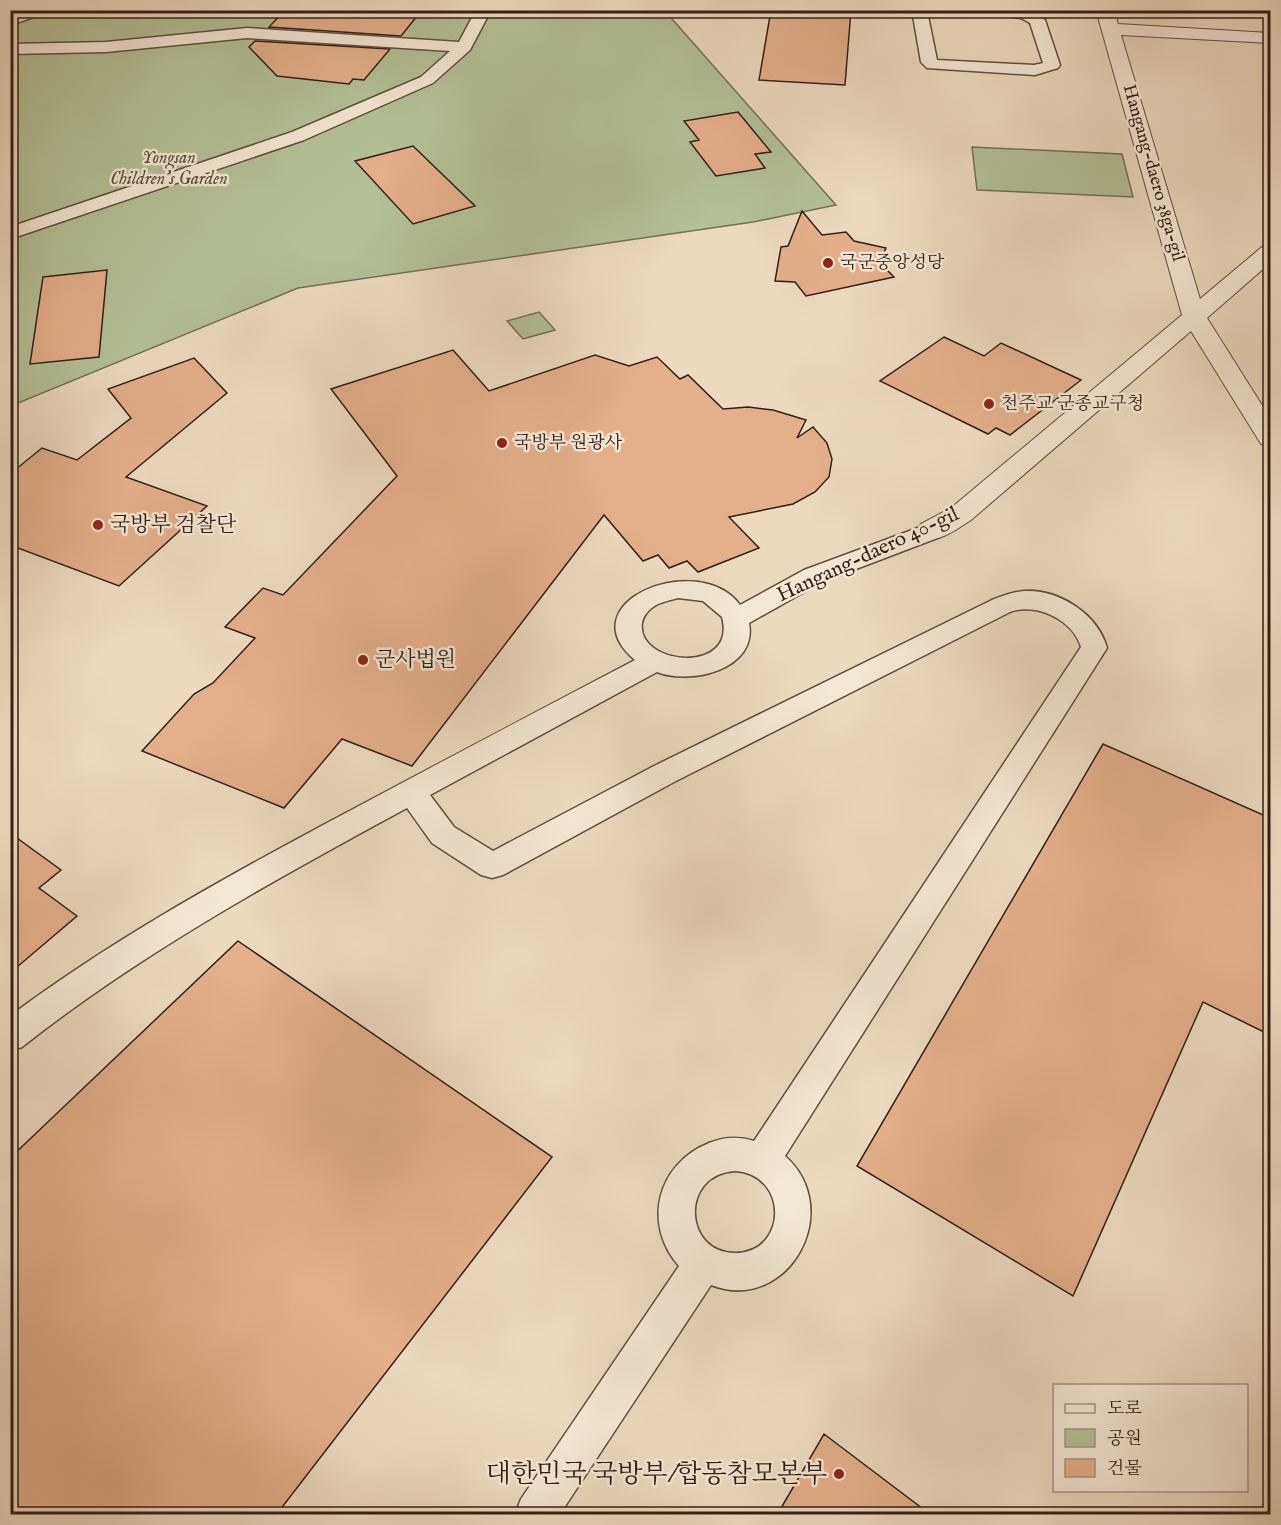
<svg xmlns="http://www.w3.org/2000/svg" width="1281" height="1525" viewBox="0 0 1281 1525" font-family="'IM FELL English','Noto Serif KR',serif">
<style>
.green{fill:#b3c195;stroke:#727057;stroke-width:1.5}
.building{fill:#e4af89;stroke:#311f19;stroke-width:1.5}
.lines{fill:none;stroke-linecap:round;stroke-linejoin:round}
.lane-casing{stroke:#604e42;stroke-width:3}
.street-casing{stroke:#604e42;stroke-width:2}
.lane{fill:#f3e7d5;fill-rule:evenodd}
.street{fill:#f3e7d5;fill-rule:evenodd}
.poi-dot{fill:#8f2418;stroke:#f3e7d5;stroke-width:2}
.labels{text-anchor:middle;dominant-baseline:central;stroke-width:5;stroke-linejoin:round;paint-order:stroke}
.far-park-label{font-size:18px;font-style:italic;fill:#58503e;stroke:#f3e7d5}
.far-street-label{font-size:18px;fill:#311f19;stroke:#f3e7d5}
.far-poi-label{font-size:18px;fill:#311f19;stroke:#f3e7d5;text-anchor:start}
.poi-label{font-size:21px;fill:#311f19;stroke:#f3e7d5;text-anchor:start}
.street-label{font-size:21px;fill:#311f19;stroke:#f3e7d5}
.near-poi-label{font-size:26px;fill:#311f19;stroke:#f3e7d5;text-anchor:end}
</style>
<rect width="100%" height="100%" fill="#ecdabe"/>
<filter id="stains"><feTurbulence type="fractalNoise" baseFrequency=".00333" numOctaves="4"/><feColorMatrix values="0 0 0 0 .2 0 0 0 0 .09 0 0 0 0 .02 0 0 0 .5 -.17"/></filter>
<radialGradient id="worn" r=".72"><stop offset=".6" stop-color="#630" stop-opacity="0"/><stop offset="1" stop-color="#630" stop-opacity=".3"/></radialGradient>
<path class="green" d="M 21,11 L 665,11 L 836,205 L 753,222 L 298,288 L 11,406 L 10,14 Z
M 972,147 L 1122,154 L 1133,197 L 977,190 Z
M 539,312 L 555,330 L 523,339 L 507,321 Z"/>
<path class="building" d="M 285,10 L 422,10 L 401,36 L 269,27 Z
M 771,10 L 851,10 L 845,85 L 759,80 Z
M 255,41 L 390,49 L 364,80 L 353,79 L 349,84 L 277,76 L 249,47 Z
M 738,112 L 771,152 L 755,154 L 765,168 L 716,176 L 690,142 L 699,140 L 684,121 Z
M 413,146 L 475,206 L 413,224 L 355,161 Z
M 802,211 L 822,235 L 846,232 L 854,241 L 886,248 L 879,262 L 894,277 L 806,296 L 795,282 L 775,281 L 781,247 L 788,246 Z
M 107,270 L 99,357 L 30,364 L 43,277 Z
M 944,337 L 984,356 L 1001,343 L 1081,380 L 1010,435 L 996,428 L 988,434 L 880,381 Z
M 453,350 L 489,391 L 595,355 L 629,366 L 657,357 L 680,379 L 688,375 L 723,409 L 748,407 L 773,410 L 806,420 L 797,438 L 813,427 L 827,443 L 832,459 L 829,477 L 815,492 L 793,504 L 729,517 L 759,548 L 698,572 L 687,561 L 669,568 L 658,555 L 643,561 L 604,515 L 412,766 L 342,739 L 284,808 L 142,751 L 194,694 L 213,683 L 255,638 L 225,627 L 263,588 L 283,595 L 397,476 L 331,389 Z
M 194,358 L 227,393 L 126,477 L 207,506 L 119,586 L 10,545 L 10,474 L 42,448 L 77,460 L 131,418 L 108,389 Z
M 1103,744 L 1270,818 L 1270,1035 L 1203,1002 L 1073,1296 L 857,1166 Z
M 10,833 L 61,870 L 39,888 L 77,916 L 10,973 Z
M 238,941 L 552,1157 L 276,1515 L 10,1515 L 10,1158 Z
M 824,1434 L 931,1515 L 777,1515 Z"/>
<g class="lines">
<g class="lane-casing">
<path id="lane" d="M 25,10 L 48,10 L 46,13 L 10,25 L 10,16 Z
M 476,10 L 491,10 L 470,50 L 433,83 L 304,140 L 10,239 L 10,227 L 292,132 L 421,77 L 450,51 L 247,38 L 106,52 L 10,54 L 10,44 L 106,42 L 247,28 L 459,42 Z
M 912,10 L 1031,11 L 1045,20 L 1060,65 L 1058,68 L 1035,75 L 927,68 L 921,62 ZM 997,15 L 1021,18 L 1030,23 L 1043,63 L 1034,65 L 937,60 L 928,16 Z
M 931,523 L 940,525 L 943,531 L 940,537 L 822,582 L 749,623 C 758,670 690,685 657,672 L 430,795 L 454,827 L 493,851 L 654,766 L 992,600 C 1002,596 1013,592 1024,591 C 1059,589 1098,614 1107,648 L 785,1156 C 846,1210 788,1315 711,1285 L 560,1514 L 515,1514 L 521,1499 L 679,1266 C 642,1224 657,1164 709,1143 C 724,1137 738,1136 754,1141 L 1081,647 C 1073,620 1036,602 1010,612 L 674,782 L 503,875 L 492,878 L 481,875 L 432,843 L 407,808 C 274,880 141,953 22,1047 L 10,1051 L 10,1016 C 109,942 217,882 325,824 C 428,769 531,714 635,660 C 566,602 699,549 740,605 L 804,570 ZM 678,598 L 703,601 L 722,617 C 738,675 636,666 642,623 C 643,616 649,609 656,605 C 662,602 671,600 678,598 ZM 735,1171 C 789,1174 788,1253 735,1253 C 683,1253 680,1174 735,1171 Z"/>
</g>
<g class="street-casing">
<path id="street" d="M 1096,10 L 1114,10 L 1118,24 L 1270,33 L 1270,43 L 1121,35 L 1200,299 L 1262,247 L 1270,245 L 1270,263 L 1207,318 L 1270,418 L 1270,446 L 1261,444 L 1191,331 L 971,520 C 955,530 940,543 921,538 L 917,531 L 921,524 L 951,508 L 1182,315 Z"/>
</g>
<use href="#lane" class="lane"/>
<use href="#street" class="street"/>
</g>
<g class="poi-dot">
<circle cx="828" cy="263" r="6"/>
<circle cx="989" cy="404" r="6"/>
<circle cx="502" cy="443" r="6"/>
<circle cx="98" cy="525" r="6"/>
<circle cx="363" cy="660" r="6"/>
<circle cx="839" cy="1474" r="6"/>
</g>
<g class="labels">
<g class="far-park-label">
<text x="169" y="158">Yongsan<tspan x="169" dy="21">Children's Garden</tspan></text>
</g>
<g class="far-street-label">
<text transform="translate(1153 173) rotate(74)">Hangang-daero 38ga-gil</text>
</g>
<g class="far-poi-label">
<text x="840" y="263">국군중앙성당</text>
<text x="1001" y="404">천주교 군종교구청</text>
<text x="514" y="443">국방부 원광사</text>
</g>
<g class="poi-label">
<text x="110" y="525">국방부 검찰단</text>
<text x="375" y="660">군사법원</text>
</g>
<g class="street-label">
<text transform="translate(868 555) rotate(-25)">Hangang-daero 40-gil</text>
</g>
<g class="near-poi-label">
<text x="827" y="1474">대한민국 국방부/합동참모본부</text>
</g>
</g>
<rect width="1281" height="1525" fill="none" stroke="#ecdabe" stroke-width="36"/>
<rect x="12" y="12" width="1257" height="1501" fill="none" stroke="#311f19" stroke-width="3"/>
<rect x="18" y="18" width="1245" height="1489" fill="none" stroke="#311f19" stroke-width="1.5"/>
<rect x="1053" y="1384" width="195" height="108" fill="#f3e7d5" stroke="#a5978a" stroke-width="1.5"/>
<rect x="1065" y="1404" width="30" height="9" fill="#f3e7d5" stroke="#a5978a" stroke-width="1.5"/>
<text x="1107" y="1414" font-size="18" fill="#311f19">도로</text>
<rect x="1065" y="1429" width="30" height="18" fill="#b3c195" stroke="#a5978a" stroke-width="1.5"/>
<text x="1107" y="1444" font-size="18" fill="#311f19">공원</text>
<rect x="1065" y="1459" width="30" height="18" fill="#e4af89" stroke="#a5978a" stroke-width="1.5"/>
<text x="1107" y="1474" font-size="18" fill="#311f19">건물</text>
<rect width="100%" height="100%" filter="url(#stains)"/>
<rect width="100%" height="100%" fill="url(#worn)"/>
</svg>
